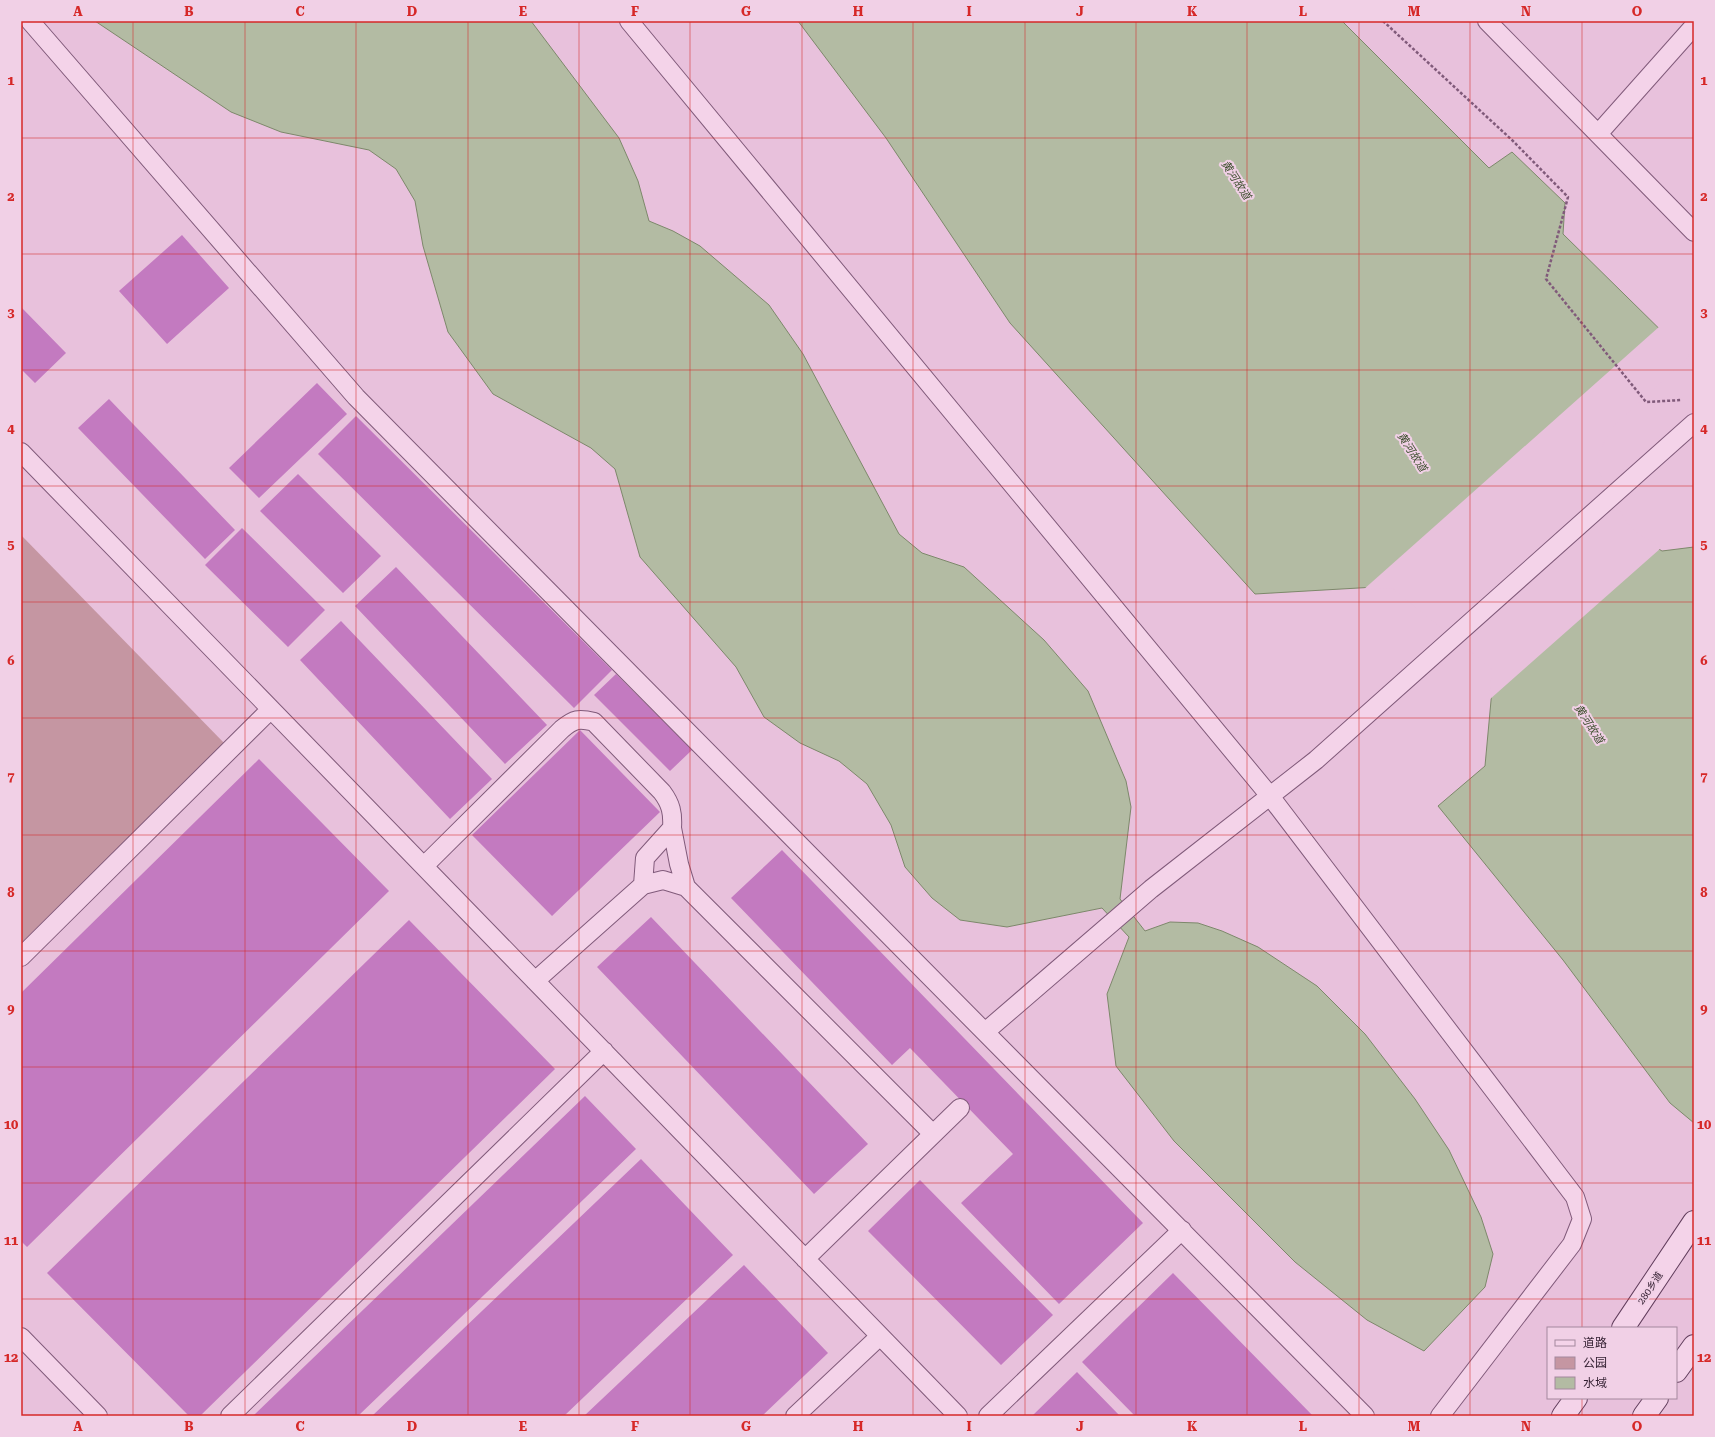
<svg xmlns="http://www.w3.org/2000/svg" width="1715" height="1437" viewBox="0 0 1715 1437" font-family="'Roboto Serif','Noto Sans SC',serif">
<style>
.green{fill:#c596a2}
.water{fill:#b3bba3;stroke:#7d886b}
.pier{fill:#e8c1dc}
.building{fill:#c37ac0}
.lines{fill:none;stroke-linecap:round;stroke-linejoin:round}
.lane-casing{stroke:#805a7a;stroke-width:20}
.secondary-casing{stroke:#623e5d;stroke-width:24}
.path{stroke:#805a7a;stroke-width:2.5;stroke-dasharray:3 2;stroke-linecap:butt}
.lane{stroke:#f4d3e9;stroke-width:18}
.secondary{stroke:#f4d3e9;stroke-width:22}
.grid{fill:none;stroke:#d62828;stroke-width:1;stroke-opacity:0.55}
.labels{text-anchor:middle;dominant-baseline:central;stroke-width:4;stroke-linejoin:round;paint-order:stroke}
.street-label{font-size:10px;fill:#311d2f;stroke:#f1d0e6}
.water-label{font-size:11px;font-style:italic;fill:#3d4f2e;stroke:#f1d0e6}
.neatline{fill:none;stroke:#d62828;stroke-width:1.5}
.grid-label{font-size:13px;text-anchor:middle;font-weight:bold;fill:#d62828}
</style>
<rect width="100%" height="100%" fill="#e8c1dc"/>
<path class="green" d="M 21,535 L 226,745 L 21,945 Z"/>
<path class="water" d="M 95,21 L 531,21 L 619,138 L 638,181 L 649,221 L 673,231 L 700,246 L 769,305 L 803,354 L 899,534 L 922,553 L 964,567 L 1044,640 L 1088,691 L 1126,781 L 1131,807 L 1120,899 L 1145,931 L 1170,922 L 1198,923 L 1222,931 L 1258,947 L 1317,986 L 1365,1034 L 1415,1099 L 1449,1150 L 1481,1217 L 1493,1254 L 1485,1287 L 1424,1351 L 1367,1320 L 1295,1262 L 1174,1141 L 1116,1066 L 1107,994 L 1129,937 L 1102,908 L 1007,927 L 960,920 L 932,898 L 905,867 L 891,825 L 867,784 L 839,761 L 800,743 L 764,717 L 736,667 L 640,557 L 615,469 L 591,448 L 493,394 L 448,332 L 423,246 L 415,201 L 396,169 L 369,150 L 281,132 L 231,112 Z
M 798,21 L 1342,21 L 1489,168 L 1512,152 L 1565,203 L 1563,234 L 1687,356 L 1609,427 L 1594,459 L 1603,491 L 1630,531 L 1662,551 L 1694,547 L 1694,1123 L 1670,1103 L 1563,960 L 1438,806 L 1485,766 L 1494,668 L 1393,586 L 1255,594 L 1010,323 L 886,138 Z"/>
<path class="pier" d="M 1660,326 L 1688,354 L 1689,357 L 1611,428 L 1596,459 L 1605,490 L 1632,529 L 1661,548 L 1489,700 L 1492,669 L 1392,588 L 1363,590 Z"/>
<path class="building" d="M 182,235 L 229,288 L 167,344 L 119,291 Z
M 21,307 L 66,353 L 35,383 L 21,369 Z
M 317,383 L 347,414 L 259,498 L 229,468 Z
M 109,399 L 235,530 L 205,559 L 78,428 Z
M 356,416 L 612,670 L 574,708 L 318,454 Z
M 298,474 L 381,556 L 343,593 L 260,511 Z
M 242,528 L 325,610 L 288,647 L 205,565 Z
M 396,567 L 547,725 L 505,764 L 355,606 Z
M 341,621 L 492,779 L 450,819 L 300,660 Z
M 616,674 L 692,750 L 670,771 L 594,695 Z
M 580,730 L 660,812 L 552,916 L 472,835 Z
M 259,759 L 389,891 L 27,1247 L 21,1241 L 21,993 Z
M 782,850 L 1143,1223 L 1059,1304 L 961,1203 L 1013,1154 L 910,1048 L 892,1065 L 731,898 Z
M 651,917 L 868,1144 L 814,1194 L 597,967 Z
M 409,920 L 555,1069 L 200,1416 L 189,1416 L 47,1273 Z
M 585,1096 L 636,1149 L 358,1416 L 253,1416 Z
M 641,1159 L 733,1255 L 564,1416 L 372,1416 Z
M 920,1180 L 1053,1315 L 1001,1365 L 868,1231 Z
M 744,1265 L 828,1353 L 762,1416 L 584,1416 Z
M 1173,1273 L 1313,1416 L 1135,1416 L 1082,1362 Z
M 1077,1372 L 1120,1416 L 1032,1416 Z"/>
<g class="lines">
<g class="lane-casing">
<path id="lane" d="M 30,21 L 356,397 L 1365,1416
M 629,21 L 1270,796 L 1575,1197 L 1582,1219 L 1572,1244 L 1440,1416
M 1487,21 L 1598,134
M 1694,26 L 1598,134 L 1694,232
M 21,452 L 958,1416
M 424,866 L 562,729 C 574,719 579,718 594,722 L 662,792 C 671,804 673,813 672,828
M 643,885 L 645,858 L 672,828 L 679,864 L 686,887
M 21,957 L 271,709
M 535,981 L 643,885 L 663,880 L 686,887 L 933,1134
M 985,1032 L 1151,889 L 1316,760 L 1694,423
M 805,1259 L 960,1108
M 21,1337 L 98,1416
M 230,1416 L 604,1051
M 795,1416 L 880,1336
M 988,1416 L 1182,1230"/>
</g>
<g class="secondary-casing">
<path id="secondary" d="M 1623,1328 L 1694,1222
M 1676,1371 L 1694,1346
M 1563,1416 L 1576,1398
M 1644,1416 L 1657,1398"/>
</g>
<path class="path" d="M 1383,21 L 1513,141 L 1568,197 L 1546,279 L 1646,402 L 1682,400"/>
<use href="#lane" class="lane"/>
<use href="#secondary" class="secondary"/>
</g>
<path class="grid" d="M 133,21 L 133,1416M 245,21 L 245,1416M 356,21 L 356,1416M 468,21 L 468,1416M 579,21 L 579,1416M 690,21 L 690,1416M 802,21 L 802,1416M 913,21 L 913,1416M 1025,21 L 1025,1416M 1136,21 L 1136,1416M 1247,21 L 1247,1416M 1359,21 L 1359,1416M 1470,21 L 1470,1416M 1582,21 L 1582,1328M 21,138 L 1694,138M 21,254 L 1694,254M 21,370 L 1694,370M 21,486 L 1694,486M 21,602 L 1694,602M 21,718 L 1694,718M 21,835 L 1694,835M 21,951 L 1694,951M 21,1067 L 1694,1067M 21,1183 L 1694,1183M 21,1299 L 1694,1299M 1582,1398 L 1582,1416"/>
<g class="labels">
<g class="street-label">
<text transform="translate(1650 1288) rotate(-56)">280乡道</text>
</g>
<g class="water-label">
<text transform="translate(1236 180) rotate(57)">黄河故道</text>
<text transform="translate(1412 452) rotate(57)">黄河故道</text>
<text transform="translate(1589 724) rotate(57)">黄河故道</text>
</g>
</g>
<rect width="1715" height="1437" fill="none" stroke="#f1d0e6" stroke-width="44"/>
<rect x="1547" y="1327" width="130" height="72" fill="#f1d0e6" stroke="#a4889d"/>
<rect x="1555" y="1340" width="20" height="6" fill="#f4d3e9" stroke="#a4889d"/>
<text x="1583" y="1347" font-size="12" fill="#311d2f">道路</text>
<rect x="1555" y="1357" width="20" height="12" fill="#c596a2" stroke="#a4889d"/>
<text x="1583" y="1367" font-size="12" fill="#311d2f">公园</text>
<rect x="1555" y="1377" width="20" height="12" fill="#b3bba3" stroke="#a4889d"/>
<text x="1583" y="1387" font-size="12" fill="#311d2f">水域</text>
<rect x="22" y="22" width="1671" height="1393" class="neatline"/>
<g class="grid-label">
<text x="78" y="16">A</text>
<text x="189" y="16">B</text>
<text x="300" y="16">C</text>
<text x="412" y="16">D</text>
<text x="523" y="16">E</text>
<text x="635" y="16">F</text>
<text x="746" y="16">G</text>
<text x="858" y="16">H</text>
<text x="969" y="16">I</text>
<text x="1080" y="16">J</text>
<text x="1192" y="16">K</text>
<text x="1303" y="16">L</text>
<text x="1414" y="16">M</text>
<text x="1526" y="16">N</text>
<text x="1637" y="16">O</text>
<text x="11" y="85">1</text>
<text x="1704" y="85">1</text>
<text x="11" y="201">2</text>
<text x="1704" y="201">2</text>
<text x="11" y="317">3</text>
<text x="1704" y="317">3</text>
<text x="11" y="433">4</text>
<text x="1704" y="433">4</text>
<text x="11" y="549">5</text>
<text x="1704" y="549">5</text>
<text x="11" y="665">6</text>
<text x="1704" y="665">6</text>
<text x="11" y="781">7</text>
<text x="1704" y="781">7</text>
<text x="11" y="897">8</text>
<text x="1704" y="897">8</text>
<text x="11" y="1013">9</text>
<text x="1704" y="1013">9</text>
<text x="11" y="1129">10</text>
<text x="1704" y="1129">10</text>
<text x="11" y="1245">11</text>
<text x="1704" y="1245">11</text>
<text x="11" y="1362">12</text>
<text x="1704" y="1362">12</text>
<text x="78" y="1431">A</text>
<text x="189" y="1431">B</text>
<text x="300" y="1431">C</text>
<text x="412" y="1431">D</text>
<text x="523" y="1431">E</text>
<text x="635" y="1431">F</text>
<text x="746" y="1431">G</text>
<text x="858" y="1431">H</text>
<text x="969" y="1431">I</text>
<text x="1080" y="1431">J</text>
<text x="1192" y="1431">K</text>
<text x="1303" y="1431">L</text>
<text x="1414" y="1431">M</text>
<text x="1526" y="1431">N</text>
<text x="1637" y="1431">O</text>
</g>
</svg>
